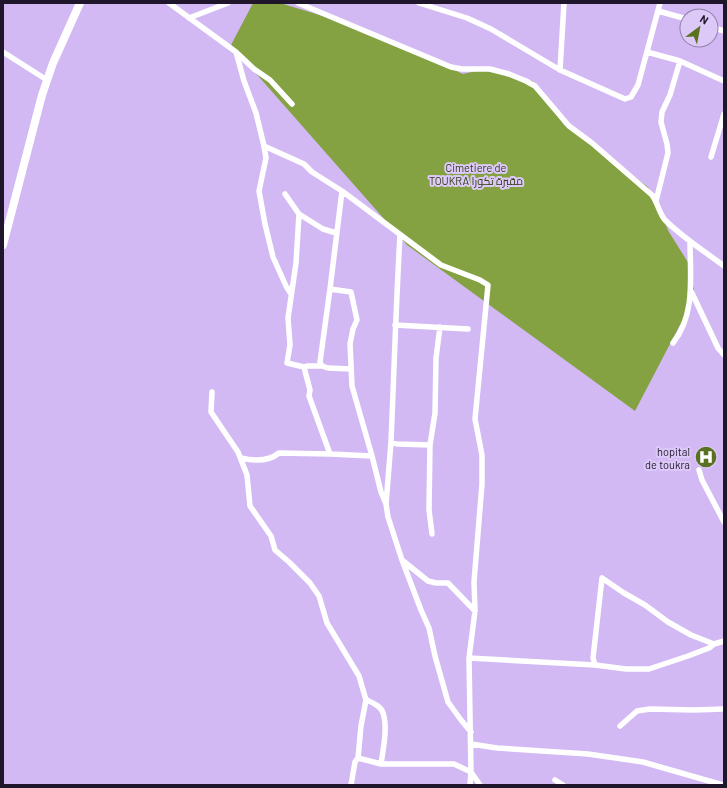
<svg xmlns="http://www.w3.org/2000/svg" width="727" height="788" viewBox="0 0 727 788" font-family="Barlow,Cairo,sans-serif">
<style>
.green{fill:#84a242}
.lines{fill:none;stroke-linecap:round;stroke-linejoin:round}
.minor{stroke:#fff;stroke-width:5.5}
.highway{stroke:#fff;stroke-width:8}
.labels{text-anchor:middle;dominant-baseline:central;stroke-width:4;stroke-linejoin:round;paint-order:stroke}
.park-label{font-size:11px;fill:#313e16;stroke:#ddc9f8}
.poi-label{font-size:11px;fill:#20162c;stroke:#ddc9f8;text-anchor:end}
</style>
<rect width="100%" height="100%" fill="#d2b9f4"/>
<path class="green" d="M 253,3 L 280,3 L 359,27 L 463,74 L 481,70 L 533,81 L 564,125 L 648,187 L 669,232 L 689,264 L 695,296 L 635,411 L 407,245 L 231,45 Z"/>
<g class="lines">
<path class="minor" d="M 169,3 L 236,52 L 254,69 L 270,80 L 292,104
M 298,3 L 451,67 L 462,69 L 490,69 L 509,74 L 526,81 L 535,86 L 569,126 L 592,143 L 652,195 C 658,203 659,213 665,220 C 682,237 704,251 724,266
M 419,3 L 467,18 L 491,29 L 560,70 L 625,99 L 631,97 L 638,85 L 660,3
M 658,11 L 687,19
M 189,18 L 228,3
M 711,27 L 724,31
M 3,52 L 47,80
M 236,52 L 244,81 L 256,113 L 264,146 L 266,158 L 259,191 L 265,224 L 273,257 L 286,286 L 291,294
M 647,52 L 680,61 L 724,81
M 560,70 L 564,3
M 264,146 L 304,164 L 312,172 L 342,191 L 330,289 L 351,292 L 357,320 L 353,329 L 350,344 L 352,386 L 372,456
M 711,157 L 724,114
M 342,191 L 441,265 L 480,280 L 488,285 L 475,419 L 482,455 L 482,484 L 474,582 L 475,611 L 469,658 L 471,772 L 480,785
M 285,194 L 299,214 L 323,229 L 336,233
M 656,201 L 668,153 L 667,144 L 661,122 L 662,112 L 670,95 L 680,61
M 299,214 L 296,263 L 288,318 L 290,345 L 287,363 L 304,367 L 310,390 L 309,396 L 330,454 L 372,456 L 381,492 L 386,504
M 400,235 C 396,304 394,373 391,442 L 397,444 L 430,445
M 330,289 L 320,362 L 322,366 L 328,368 L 351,369
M 691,291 L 718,348 L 724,355
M 395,325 L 468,329
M 673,343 C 696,314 690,276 690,241
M 304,367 L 307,366 L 322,366
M 212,392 L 211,412 L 238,452 L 247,475 L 250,506 L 271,536 L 275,550 L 289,562 L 310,583 L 319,596 L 327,623 L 359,676 L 366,700 L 361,726 L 358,758 L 381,764 L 454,764 L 471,772 L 470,785
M 391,442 L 386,504 L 388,517 L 400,554 L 402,560 L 428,581 L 436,583 L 448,583 L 475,611
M 241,458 C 254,461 268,462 279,453 L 330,454
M 699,470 L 702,480 L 724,522
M 432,534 L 429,510 L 430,445 L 435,413 L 436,358 L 440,327
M 402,560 L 421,610 L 429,628 L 435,656 L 448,702 L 461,720 L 471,732
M 714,644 L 691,635 L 668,622 L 645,605 L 624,593 L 602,578 L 593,658 L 595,665 L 626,669 L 649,669 L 688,656 L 709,648 L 714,644 L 724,641
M 469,658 L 595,665
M 367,700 C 373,703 381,706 383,713 C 388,727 383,750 381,764
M 620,726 L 637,711 L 650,709 L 693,710 L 724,709
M 471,744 L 497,748 L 588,754 L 643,762 L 723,785
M 555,780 L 563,785
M 351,785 L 355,762 L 358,758"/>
<path class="highway" d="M 3,245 L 42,95 L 53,63 L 80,3"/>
</g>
<defs>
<g id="hospital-disc" transform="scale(1.15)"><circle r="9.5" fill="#5a7122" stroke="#ddc9f8"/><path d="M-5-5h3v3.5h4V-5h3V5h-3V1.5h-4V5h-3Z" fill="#fff"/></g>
</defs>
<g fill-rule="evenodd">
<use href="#hospital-disc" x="706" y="457"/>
</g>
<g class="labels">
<g class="park-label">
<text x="476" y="167">Cimetiere de<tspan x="476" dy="13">TOUKRA مقبرة تكورا</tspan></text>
</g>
<g class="poi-label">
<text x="690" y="451">hopital<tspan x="690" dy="13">de toukra</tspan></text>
</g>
</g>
<rect width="727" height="788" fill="none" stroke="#20162c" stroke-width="8"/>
<g transform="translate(699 28) rotate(32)"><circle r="19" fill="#ddc9f8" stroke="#9181a6"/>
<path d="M0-3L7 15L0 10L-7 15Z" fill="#5a7122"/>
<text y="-6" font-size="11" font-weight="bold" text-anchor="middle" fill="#20162c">N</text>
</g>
</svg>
